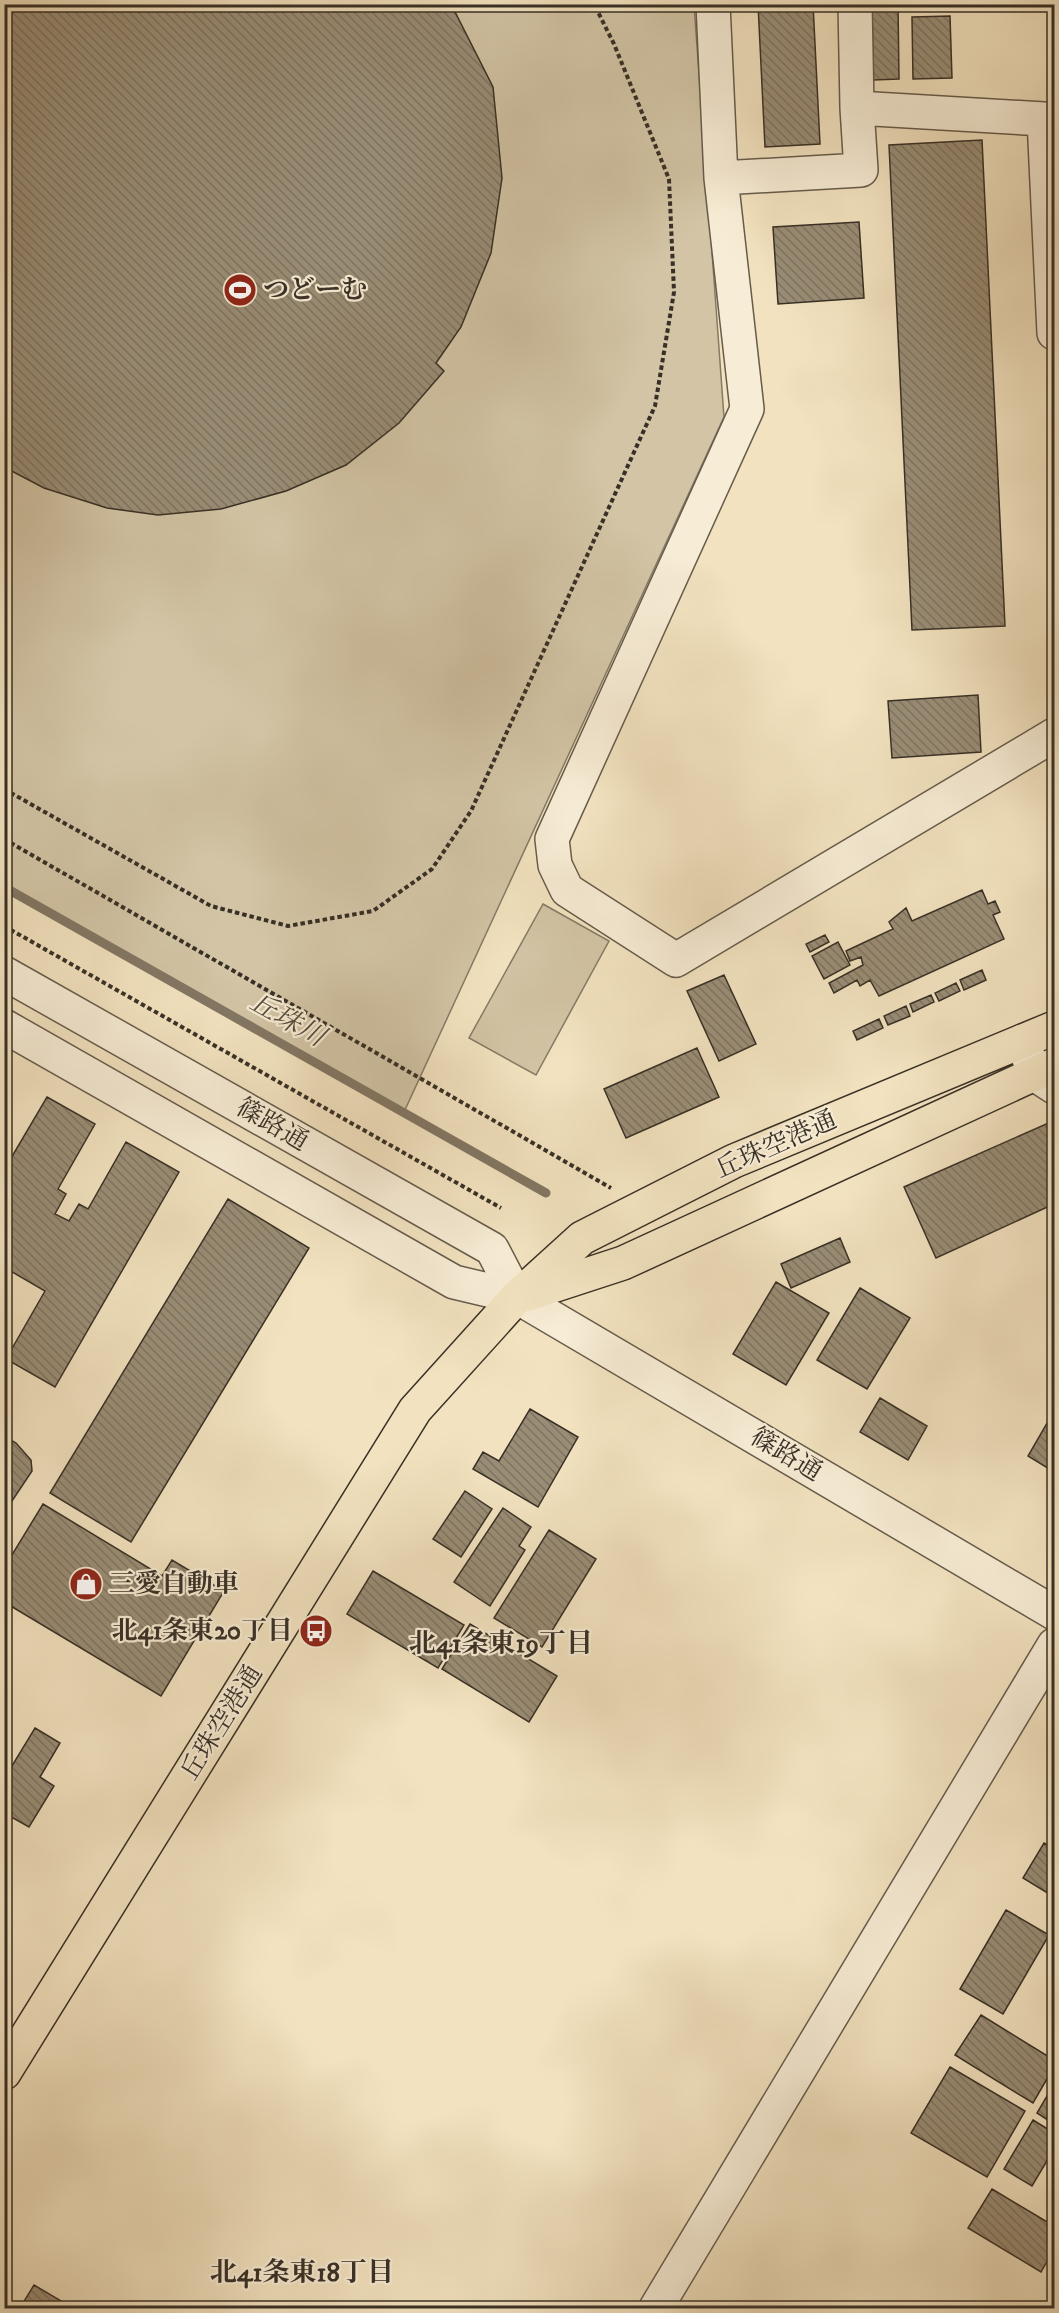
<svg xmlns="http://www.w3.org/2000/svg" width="1059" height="2313" viewBox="0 0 1059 2313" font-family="'IM FELL DW Pica','Noto Serif JP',serif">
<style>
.green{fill:#d2c4a5;stroke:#857a66;stroke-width:1.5}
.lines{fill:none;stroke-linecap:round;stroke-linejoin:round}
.stream{stroke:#827663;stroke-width:9}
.building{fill:url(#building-back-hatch);stroke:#383026;stroke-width:1.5}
.minor-casing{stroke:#665c4c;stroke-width:36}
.major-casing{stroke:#383026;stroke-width:36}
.path{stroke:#383026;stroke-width:4;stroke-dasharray:4.5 3;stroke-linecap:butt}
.minor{stroke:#f7ecd5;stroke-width:33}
.major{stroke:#f2e2bf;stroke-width:33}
.labels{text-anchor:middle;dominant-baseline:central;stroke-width:4.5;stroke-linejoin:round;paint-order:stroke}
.poi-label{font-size:26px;font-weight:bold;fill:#383026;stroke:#f7ecd5;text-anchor:start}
.street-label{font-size:26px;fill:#383026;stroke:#f7ecd5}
.water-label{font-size:27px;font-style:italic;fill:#574d3f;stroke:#f7ecd5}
.neighbourhood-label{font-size:27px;font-weight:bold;fill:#383026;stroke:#f7ecd5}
</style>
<defs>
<pattern id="building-back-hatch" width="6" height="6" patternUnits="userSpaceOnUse" patternTransform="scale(1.5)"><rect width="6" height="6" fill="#998d76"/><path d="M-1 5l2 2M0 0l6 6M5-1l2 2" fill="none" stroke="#7e7461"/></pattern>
</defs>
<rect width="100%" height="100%" fill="#f2e2bf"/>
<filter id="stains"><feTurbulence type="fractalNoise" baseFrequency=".00333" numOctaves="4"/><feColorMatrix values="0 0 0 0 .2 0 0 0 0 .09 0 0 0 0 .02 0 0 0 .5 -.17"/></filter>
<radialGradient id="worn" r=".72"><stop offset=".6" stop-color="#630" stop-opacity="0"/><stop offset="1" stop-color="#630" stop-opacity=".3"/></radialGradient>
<path class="green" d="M 5,5 L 694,5 L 724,417 L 404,1112 L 5,887 Z
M 543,904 L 609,941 L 536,1075 L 469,1038 Z"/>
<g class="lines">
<path class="stream" d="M 4,887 L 546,1193"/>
</g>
<path class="building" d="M 4,4 L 451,4 L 493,87 L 502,178 L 491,253 L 461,327 L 436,363 L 444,371 L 399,423 L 346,465 L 286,491 L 221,509 L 158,515 L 107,508 L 44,488 L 4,467 Z
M 758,4 L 813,4 L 820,144 L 765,147 Z
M 872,4 L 898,4 L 899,79 L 873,80 Z
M 950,16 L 952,78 L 913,79 L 912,17 Z
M 1049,17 L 1054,17 L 1054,85 L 1050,85 Z
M 982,140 L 1005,626 L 912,630 L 889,145 Z
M 859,222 L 864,298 L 778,304 L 773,227 Z
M 978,695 L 981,752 L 892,758 L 888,701 Z
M 982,890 L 988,904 L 995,901 L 1000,912 L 993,915 L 1004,939 L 879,996 L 870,980 L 860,986 L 857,980 L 834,993 L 829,983 L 863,965 L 861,957 L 850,961 L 846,951 L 893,929 L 889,922 L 906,908 L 912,921 Z
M 825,935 L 829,942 L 810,952 L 806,944 Z
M 838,942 L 850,965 L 824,979 L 812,956 Z
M 982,970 L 986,980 L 964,990 L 960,980 Z
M 724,975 L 756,1044 L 719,1061 L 687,991 Z
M 956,983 L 960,991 L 939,1001 L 935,993 Z
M 931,995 L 934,1002 L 913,1012 L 910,1004 Z
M 906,1006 L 910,1016 L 888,1025 L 884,1016 Z
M 879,1019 L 883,1028 L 857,1040 L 853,1031 Z
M 697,1048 L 719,1097 L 626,1138 L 604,1089 Z
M 47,1097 L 95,1124 L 58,1189 L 66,1194 L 55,1214 L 69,1221 L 79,1204 L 88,1209 L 126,1142 L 179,1172 L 55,1387 L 6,1359 L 45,1291 L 9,1270 L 4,1277 L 4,1170 Z
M 1053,1121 L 1054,1125 L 1054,1204 L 936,1258 L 904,1187 Z
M 228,1199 L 309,1248 L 131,1542 L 50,1493 Z
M 840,1238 L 850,1262 L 791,1288 L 781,1264 Z
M 776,1282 L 829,1313 L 786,1385 L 733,1354 Z
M 860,1288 L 910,1318 L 867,1389 L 817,1360 Z
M 880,1398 L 927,1426 L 908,1460 L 860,1432 Z
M 530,1409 L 578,1437 L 538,1507 L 473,1469 L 483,1452 L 499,1461 Z
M 1054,1411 L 1054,1472 L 1028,1456 Z
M 4,1436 L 16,1443 L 31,1460 L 32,1471 L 4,1513 Z
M 465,1491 L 492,1509 L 461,1557 L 433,1539 Z
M 43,1504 L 162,1576 L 172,1560 L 224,1591 L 161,1696 L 4,1602 L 4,1568 Z
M 503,1508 L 531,1527 L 519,1546 L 525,1550 L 490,1606 L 454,1582 Z
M 549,1530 L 596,1559 L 542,1647 L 494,1618 Z
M 373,1571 L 464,1625 L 438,1668 L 347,1614 Z
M 470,1624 L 557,1676 L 529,1722 L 442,1669 Z
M 35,1728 L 60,1743 L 40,1777 L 54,1786 L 29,1827 L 4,1813 L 9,1803 L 4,1800 L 4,1779 Z
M 1044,1843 L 1054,1849 L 1054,1897 L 1023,1878 Z
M 1006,1910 L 1049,1935 L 1003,2014 L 960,1989 Z
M 981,2015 L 1054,2060 L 1054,2067 L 1033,2103 L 955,2055 Z
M 950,2067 L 1025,2111 L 987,2177 L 911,2133 Z
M 1054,2084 L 1054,2124 L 1037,2113 Z
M 1033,2120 L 1054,2133 L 1054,2149 L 1032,2186 L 1004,2169 Z
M 992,2189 L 1054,2226 L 1054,2249 L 1041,2272 L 968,2228 Z
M 34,2285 L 73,2308 L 20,2308 Z"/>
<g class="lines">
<g class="minor-casing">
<path id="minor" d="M 713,4 L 721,178 L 747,409 L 552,839 L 555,865 L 567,890 L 676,960 L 1054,735
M 855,4 L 857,108
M 1054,119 L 1044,119 L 1054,333
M 721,178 L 861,170 L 857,108 L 1044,119
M 4,973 L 492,1249 L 517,1297
M 4,1026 L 454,1282 L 517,1297 L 1054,1613
M 1023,1041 L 1034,1074 L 1054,1087
M 656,2308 L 1054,1645"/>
</g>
<g class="major-casing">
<path id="major" d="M 528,1294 L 623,1263 L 1054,1065
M 4,2073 L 415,1410 L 517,1297 L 582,1238 L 734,1161 L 1054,1028"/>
</g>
<path class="path" d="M 4,789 L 211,906 L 288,926 L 373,911 L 432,869 L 471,811 L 655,406 L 674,292 L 669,179 L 614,44 L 594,4
M 4,839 L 611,1188
M 4,926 L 501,1208"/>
<use href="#minor" class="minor"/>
<use href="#major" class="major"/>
</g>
<defs>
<g id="stadium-disc" transform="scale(1.725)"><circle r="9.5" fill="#8f2418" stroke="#f7ecd5"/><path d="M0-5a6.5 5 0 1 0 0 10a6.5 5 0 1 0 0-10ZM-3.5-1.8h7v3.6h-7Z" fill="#fff"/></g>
<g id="shop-disc" transform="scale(1.725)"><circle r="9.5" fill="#8f2418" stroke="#f7ecd5"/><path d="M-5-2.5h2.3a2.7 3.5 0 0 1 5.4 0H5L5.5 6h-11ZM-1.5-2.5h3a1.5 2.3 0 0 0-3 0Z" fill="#fff"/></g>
<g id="bus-disc" transform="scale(1.725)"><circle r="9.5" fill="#8f2418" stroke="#f7ecd5"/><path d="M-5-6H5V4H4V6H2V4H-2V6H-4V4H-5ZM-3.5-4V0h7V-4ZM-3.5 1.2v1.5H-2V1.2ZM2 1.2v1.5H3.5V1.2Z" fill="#fff"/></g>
</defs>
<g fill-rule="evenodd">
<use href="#stadium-disc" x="240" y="290"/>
<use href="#shop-disc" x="86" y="1584"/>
<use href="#bus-disc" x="316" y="1631"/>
</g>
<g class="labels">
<g class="poi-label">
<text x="263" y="290">つどーむ</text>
<text x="109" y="1584">三愛自動車</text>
<text x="293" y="1631" text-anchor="end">北41条東20丁目</text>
</g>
<g class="street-label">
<text transform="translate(272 1125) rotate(30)">篠路通</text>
<text transform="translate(776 1145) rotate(-24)">丘珠空港通</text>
<text transform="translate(786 1455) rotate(31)">篠路通</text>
<text transform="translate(222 1723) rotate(-58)">丘珠空港通</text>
</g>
<g class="water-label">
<text transform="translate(287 1020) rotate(29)">丘珠川</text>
</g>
<g class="neighbourhood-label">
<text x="501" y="1644">北41条東19丁目</text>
<text x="302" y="2273">北41条東18丁目</text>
</g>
</g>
<rect width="1059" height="2313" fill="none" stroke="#f2e2bf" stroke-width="24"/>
<rect x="6" y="6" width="1047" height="2301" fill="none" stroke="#383026" stroke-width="3"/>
<rect x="12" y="12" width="1035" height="2289" fill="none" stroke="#383026" stroke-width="1.5"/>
<rect width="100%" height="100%" filter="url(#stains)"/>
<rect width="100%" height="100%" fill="url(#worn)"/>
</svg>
